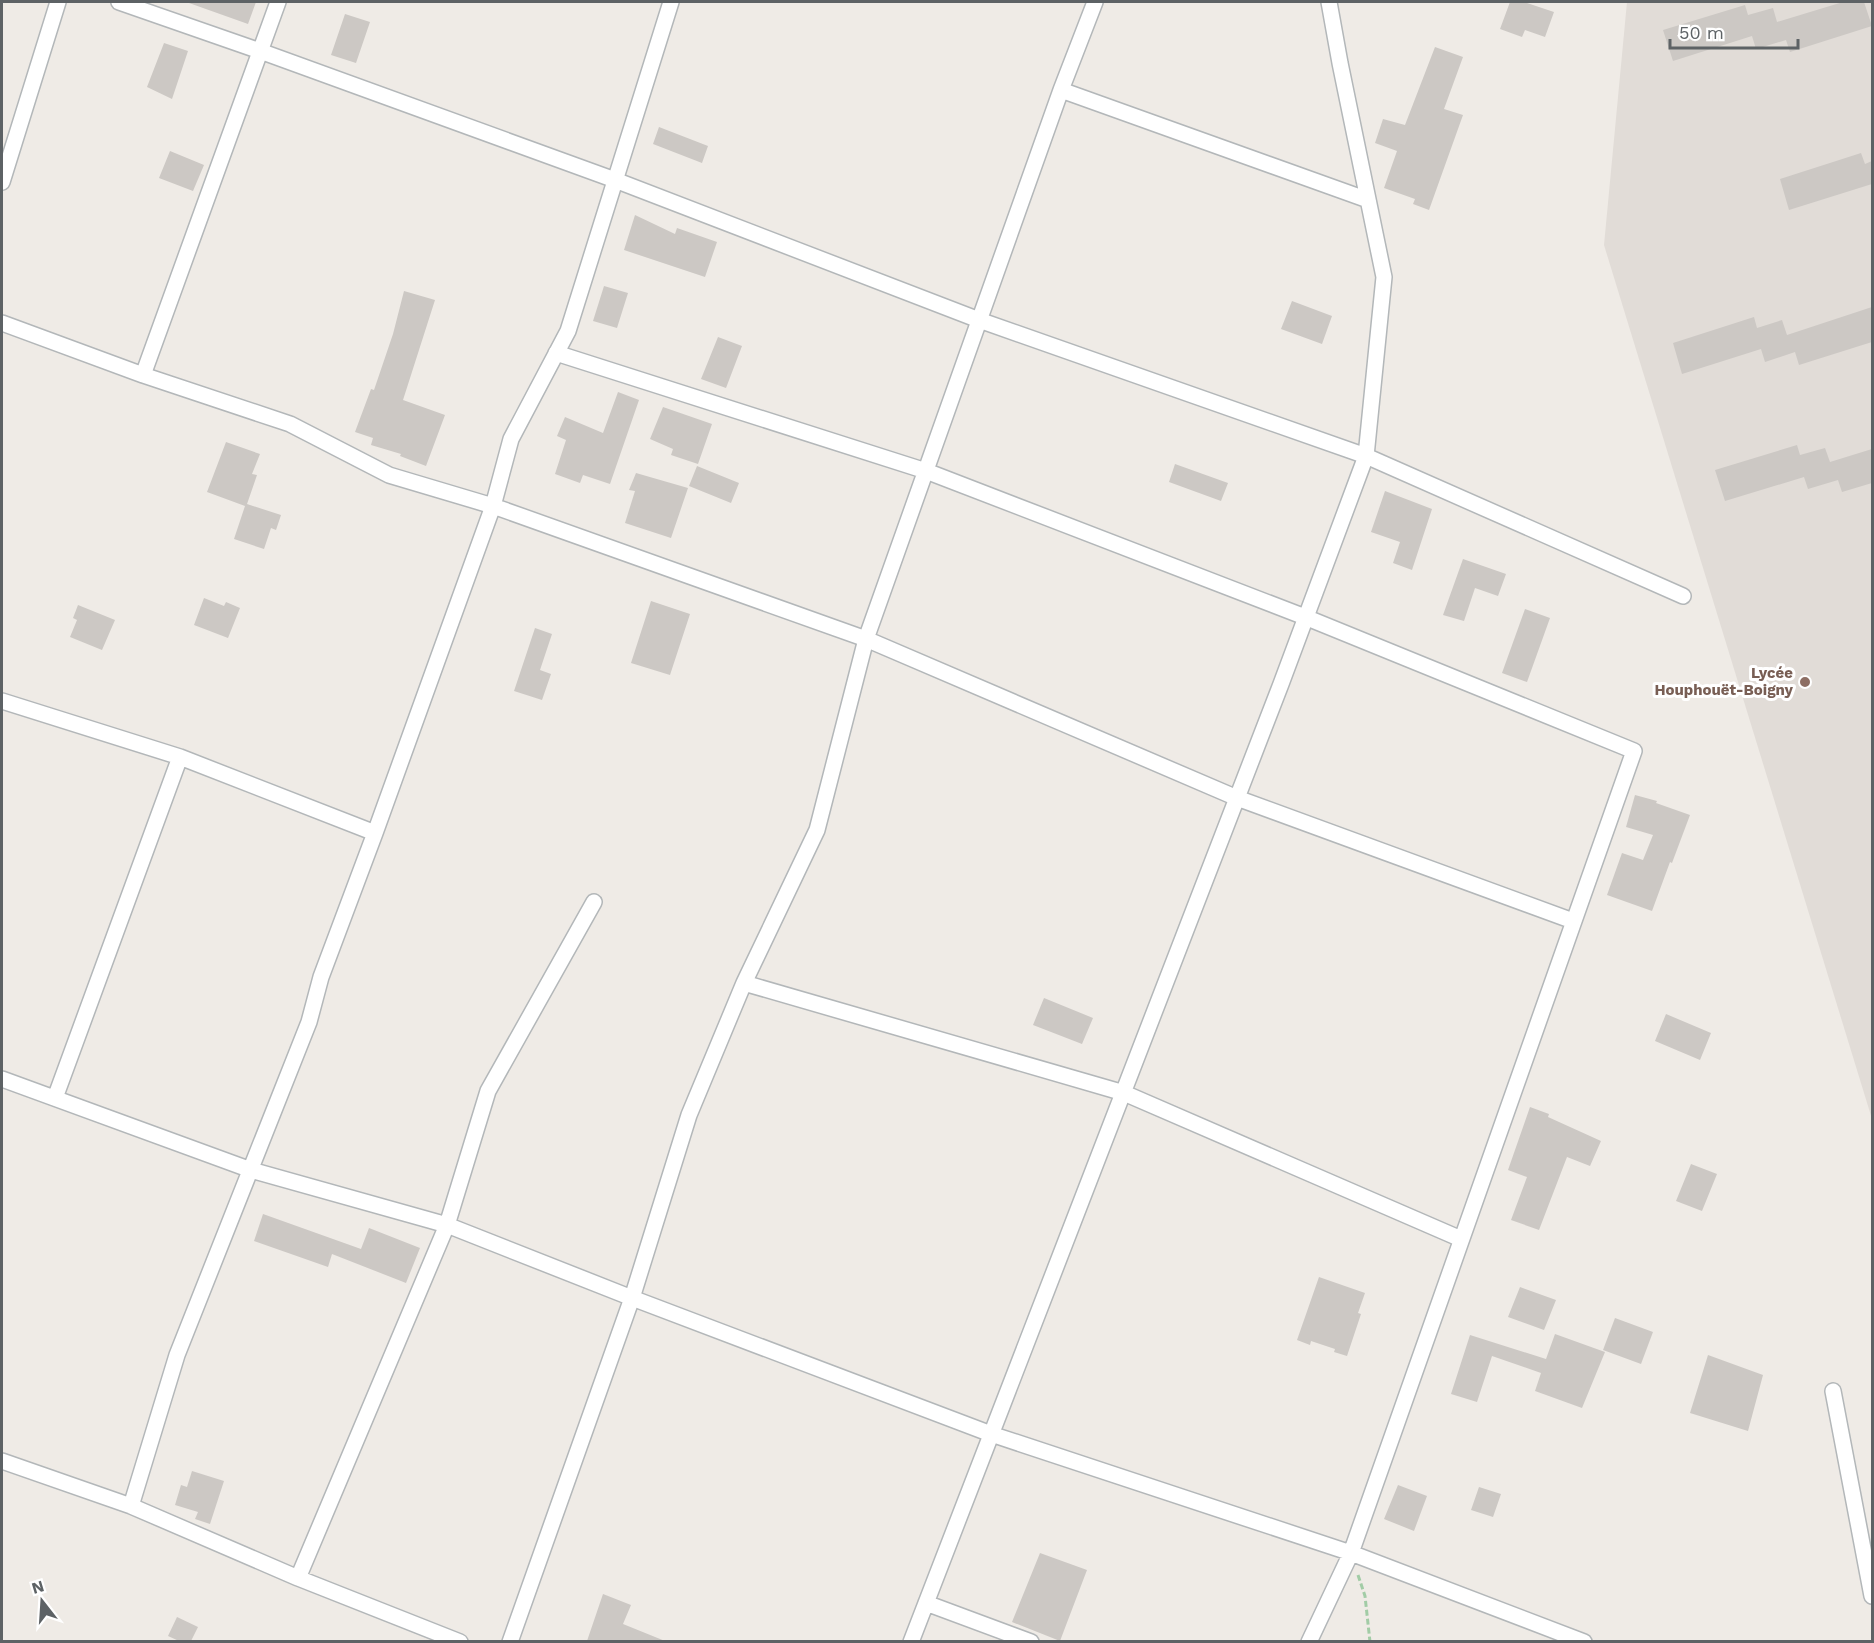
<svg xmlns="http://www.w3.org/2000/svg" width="1874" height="1643" viewBox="0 0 1874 1643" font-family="'Work Sans',sans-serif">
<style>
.education{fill:#e1dcd7}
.building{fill:#ccc8c4}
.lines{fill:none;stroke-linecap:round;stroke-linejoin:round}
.street-casing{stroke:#b3b7b9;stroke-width:18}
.path{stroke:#a2cca6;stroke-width:3;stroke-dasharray:6 3;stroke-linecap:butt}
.street{stroke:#fff;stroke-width:15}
.education-dot{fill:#8d6e63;stroke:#fff;stroke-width:2}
.labels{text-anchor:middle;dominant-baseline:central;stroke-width:6;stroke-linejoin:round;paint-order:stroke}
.education-label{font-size:15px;font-weight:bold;fill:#785e54;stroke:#fff;text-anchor:end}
</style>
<rect width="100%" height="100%" fill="#efebe6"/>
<path class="education" d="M 1627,2 L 1872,2 L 1872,1119 L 1604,245 Z"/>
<path class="building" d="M 189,2 L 256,2 L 248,24 L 189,3 Z
M 1510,2 L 1524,2 L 1554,12 L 1545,37 L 1525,30 L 1522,37 L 1500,29 Z
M 1843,2 L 1864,2 L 1872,26 L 1790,52 L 1786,40 L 1756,49 L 1752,36 L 1673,61 L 1663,30 L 1745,5 L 1748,15 L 1773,8 L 1777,22 Z
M 345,14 L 370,22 L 356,63 L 331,55 Z
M 164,43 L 188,51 L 172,99 L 147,87 Z
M 1435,47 L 1463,57 L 1444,109 L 1463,115 L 1429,210 L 1413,204 L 1415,199 L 1384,188 L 1397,151 L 1375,143 L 1383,119 L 1405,125 Z
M 659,127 L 708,146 L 702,163 L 653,144 Z
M 170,151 L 204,165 L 193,191 L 159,178 Z
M 1861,153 L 1865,164 L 1872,161 L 1872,184 L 1789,210 L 1780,179 Z
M 635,215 L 675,234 L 677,228 L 717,242 L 705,277 L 624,250 Z
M 604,286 L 628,293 L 617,328 L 593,321 Z
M 404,291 L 435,300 L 403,400 L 445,415 L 426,466 L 400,456 L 401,454 L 371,445 L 373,438 L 355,432 L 371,389 L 374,390 L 393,334 Z
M 1292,301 L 1332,316 L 1322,344 L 1281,329 Z
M 1872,307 L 1872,342 L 1799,365 L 1795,352 L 1765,362 L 1761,349 L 1682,374 L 1673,343 L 1754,317 L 1757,328 L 1782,320 L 1787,335 Z
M 718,337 L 742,346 L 726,388 L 701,379 Z
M 618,392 L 639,400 L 610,484 L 583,475 L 580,483 L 555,474 L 566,440 L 557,436 L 565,417 L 603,433 Z
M 663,407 L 712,424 L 698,464 L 671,455 L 673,449 L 650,439 Z
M 226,442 L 260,454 L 252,474 L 257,475 L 247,504 L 281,515 L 276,530 L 271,528 L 264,549 L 234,539 L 245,506 L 207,492 Z
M 1797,445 L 1800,455 L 1825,448 L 1830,462 L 1872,449 L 1872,483 L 1842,492 L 1838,480 L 1808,489 L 1804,477 L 1725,501 L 1715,470 Z
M 1175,464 L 1228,483 L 1221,501 L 1169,482 Z
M 697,466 L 739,483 L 731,503 L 689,486 Z
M 636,473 L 688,488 L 671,538 L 625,523 L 635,491 L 629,490 Z
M 1385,491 L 1432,509 L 1412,570 L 1393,563 L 1400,542 L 1371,532 Z
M 1463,559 L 1506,574 L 1498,596 L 1475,588 L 1464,621 L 1443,615 Z
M 204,598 L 224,606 L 226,602 L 240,608 L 228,638 L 194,625 Z
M 651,601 L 690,614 L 670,675 L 631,663 Z
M 78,605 L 115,620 L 102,650 L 70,637 L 77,620 L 73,618 Z
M 1525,609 L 1550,618 L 1527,682 L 1502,673 Z
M 535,628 L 552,634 L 540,670 L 551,674 L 542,700 L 514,691 Z
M 1635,795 L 1657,801 L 1656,803 L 1690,815 L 1672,863 L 1670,862 L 1652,911 L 1607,895 L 1622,853 L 1643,860 L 1653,835 L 1626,827 Z
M 1044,998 L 1093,1018 L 1082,1044 L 1033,1025 Z
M 1666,1014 L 1711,1033 L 1700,1060 L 1655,1041 Z
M 1530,1107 L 1549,1114 L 1548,1117 L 1601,1141 L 1590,1166 L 1567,1157 L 1539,1230 L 1511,1220 L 1527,1177 L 1508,1170 Z
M 1691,1164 L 1717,1174 L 1702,1211 L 1676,1201 Z
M 263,1214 L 361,1249 L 369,1228 L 420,1248 L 406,1283 L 332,1254 L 328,1267 L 254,1241 Z
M 1319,1277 L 1365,1293 L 1358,1313 L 1361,1314 L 1347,1356 L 1334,1352 L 1335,1349 L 1311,1341 L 1310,1345 L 1297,1340 Z
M 1520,1287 L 1556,1300 L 1544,1330 L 1508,1317 Z
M 1615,1318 L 1653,1332 L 1641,1364 L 1603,1350 Z
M 1555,1334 L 1605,1352 L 1582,1408 L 1535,1391 L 1541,1373 L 1492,1356 L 1477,1402 L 1451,1394 L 1470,1335 L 1546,1359 Z
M 1708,1355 L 1763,1375 L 1748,1431 L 1690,1413 Z
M 192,1471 L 224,1481 L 210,1524 L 195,1519 L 198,1512 L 175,1505 L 181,1485 L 187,1487 Z
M 1398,1485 L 1427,1496 L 1414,1531 L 1384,1519 Z
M 1479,1487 L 1501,1494 L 1493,1517 L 1471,1510 Z
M 1040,1553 L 1087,1570 L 1060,1641 L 1012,1622 Z
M 603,1594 L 631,1605 L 623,1624 L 665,1641 L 587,1641 Z
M 177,1617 L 198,1627 L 191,1641 L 179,1641 L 168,1636 Z"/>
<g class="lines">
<g class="street-casing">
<path id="street" d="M 119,2 L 260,51 L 615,180 L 979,320 L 1366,456 L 1683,596
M 1061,90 L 1368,200
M 2,182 L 58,2
M 2,323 L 143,375 L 290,424 L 389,475 L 493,506 L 866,639 L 1237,798 L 1573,921
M 556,353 L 926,471 L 1305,617 L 1634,751 L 1351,1553 L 1309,1642
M 143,375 L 278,2
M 2,701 L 180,757 L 375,833
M 744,983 L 1124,1093 L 1461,1239
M 2,1079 L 251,1170 L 447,1225 L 632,1298 L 991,1434 L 1351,1553 L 1584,1642
M 55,1098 L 180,757
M 1833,1391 L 1872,1596
M 2,1461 L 131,1506 L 298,1578 L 460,1642
M 131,1506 L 177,1355 L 309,1022 L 321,977 L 375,833 L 493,506 L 511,439 L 568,331 L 671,2
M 298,1578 L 447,1225 L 488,1091 L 594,902
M 926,1603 L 1031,1642
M 510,1642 L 632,1298 L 689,1115 L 744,983 L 817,830 L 866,639 L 1061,90 L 1095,2
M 911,1642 L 1281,684 L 1366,456 L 1384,277 L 1340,63 L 1329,2"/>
</g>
<path class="path" d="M 1358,1575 L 1365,1596 L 1370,1642"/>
<use href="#street" class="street"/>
</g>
<circle class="education-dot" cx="1805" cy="682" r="6"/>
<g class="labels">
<g class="education-label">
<text x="1793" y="673">Lycée<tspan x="1793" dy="17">Houphouët-Boigny</tspan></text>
</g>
</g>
<rect width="1874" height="1643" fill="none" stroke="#5d6265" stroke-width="6"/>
<g transform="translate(42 1601) rotate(343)" stroke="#ffffff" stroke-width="4.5" paint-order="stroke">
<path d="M0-4.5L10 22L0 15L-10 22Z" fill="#5d6265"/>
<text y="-9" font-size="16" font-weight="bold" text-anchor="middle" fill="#5d6265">N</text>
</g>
<path d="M1670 39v9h128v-9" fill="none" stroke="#5d6265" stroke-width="3"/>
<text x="1679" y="39" font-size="18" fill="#5d6265" stroke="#ffffff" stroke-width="4.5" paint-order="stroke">50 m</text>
</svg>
